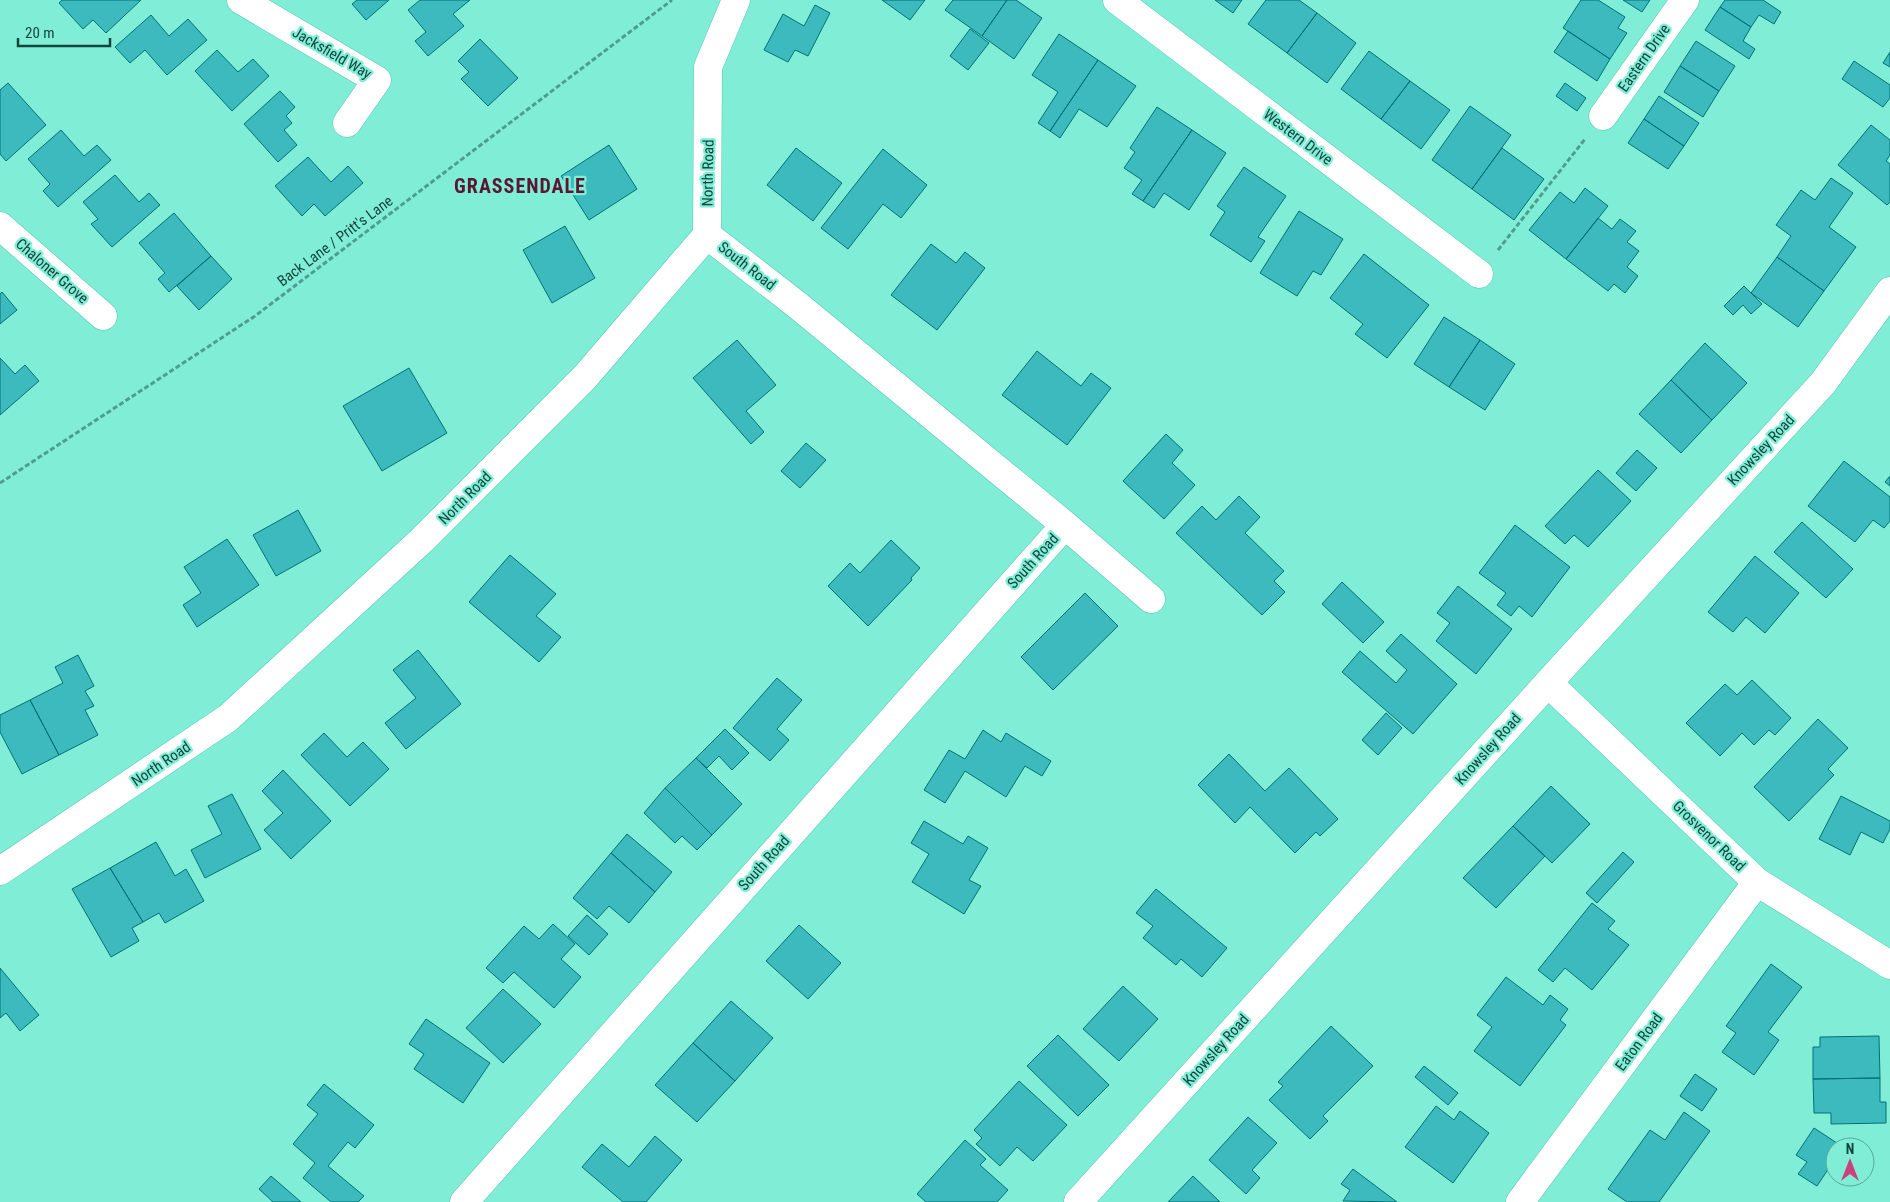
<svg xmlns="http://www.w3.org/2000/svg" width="1890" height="1202" viewBox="0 0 1890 1202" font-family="'Roboto Condensed',sans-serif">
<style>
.building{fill:#3dbabe;stroke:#007275}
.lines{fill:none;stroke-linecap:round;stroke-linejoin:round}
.minor-casing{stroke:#55c5af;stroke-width:29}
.path{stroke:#4d9e8d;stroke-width:3;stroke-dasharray:5 2.5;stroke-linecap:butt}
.minor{stroke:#fff;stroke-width:28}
.labels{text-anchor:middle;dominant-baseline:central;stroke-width:4.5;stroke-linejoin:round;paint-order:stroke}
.street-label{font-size:15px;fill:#14443b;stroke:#80eed7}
.district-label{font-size:20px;font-weight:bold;letter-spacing:1px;fill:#591733;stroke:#80eed7}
</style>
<rect width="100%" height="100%" fill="#80eed7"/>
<path class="building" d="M 62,0 L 141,0 L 106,33 L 93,20 L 83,29 L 59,3 Z
M 357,0 L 389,0 L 366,20 L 352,4 Z
M 420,0 L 470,0 L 453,14 L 464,26 L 428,56 L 415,41 L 426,32 L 408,10 Z
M 882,0 L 925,0 L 910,20 Z
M 953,0 L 1007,0 L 982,36 L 945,10 Z
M 1007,0 L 1016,0 L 1042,18 L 1014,59 L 982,36 Z
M 1215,0 L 1242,0 L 1233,13 Z
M 1266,0 L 1299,0 L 1317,13 L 1287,53 L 1248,24 Z
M 1581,0 L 1598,0 L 1625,17 L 1618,28 L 1627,33 L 1610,59 L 1563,28 Z
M 1623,0 L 1650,0 L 1642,12 Z
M 1725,0 L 1763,0 L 1781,12 L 1774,24 L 1759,15 L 1751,27 L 1720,7 Z
M 815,5 L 830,13 L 808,56 L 795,50 L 788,62 L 764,50 L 783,14 L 804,26 Z
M 1720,7 L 1751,27 L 1743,41 L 1755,49 L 1749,59 L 1705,30 Z
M 1317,13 L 1356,43 L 1327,83 L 1287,53 Z
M 151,15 L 169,36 L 188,19 L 207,40 L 167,75 L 145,50 L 130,63 L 115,47 Z
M 970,29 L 989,43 L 968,70 L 950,56 Z
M 1568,31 L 1610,59 L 1597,81 L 1554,52 Z
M 1059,34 L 1098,60 L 1050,131 L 1038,123 L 1058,92 L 1032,75 Z
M 480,39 L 518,78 L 488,106 L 461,79 L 469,72 L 458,61 Z
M 1696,41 L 1735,66 L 1719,91 L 1680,66 Z
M 217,50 L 238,72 L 253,59 L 269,76 L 232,111 L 195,71 Z
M 1369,51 L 1410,81 L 1381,119 L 1341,89 Z
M 1890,52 L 1890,67 L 1883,63 Z
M 1098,60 L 1136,86 L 1107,127 L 1079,109 L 1060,138 L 1050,131 Z
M 1854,61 L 1890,85 L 1890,98 L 1883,107 L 1842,79 Z
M 1680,66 L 1719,91 L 1703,117 L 1664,92 Z
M 1410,81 L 1450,110 L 1421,149 L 1381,119 Z
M 8,83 L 46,125 L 6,161 L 0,154 L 0,90 Z
M 1565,83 L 1586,98 L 1577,111 L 1556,96 Z
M 280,91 L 295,107 L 286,116 L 292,123 L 284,130 L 297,145 L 278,162 L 244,124 Z
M 1659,96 L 1699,123 L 1684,146 L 1644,119 Z
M 1470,106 L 1511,135 L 1472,189 L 1432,160 Z
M 1157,107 L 1192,130 L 1143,201 L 1132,194 L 1142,180 L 1124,168 L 1135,152 L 1130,148 Z
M 1644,119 L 1684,146 L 1668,169 L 1628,143 Z
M 1871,125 L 1890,140 L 1890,155 L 1886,161 L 1890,164 L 1890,202 L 1887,205 L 1838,165 Z
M 61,130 L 84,156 L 97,145 L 111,160 L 58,207 L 43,191 L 50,184 L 28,159 Z
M 1192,130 L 1226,153 L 1189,210 L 1164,193 L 1154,208 L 1143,201 Z
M 609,145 L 637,189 L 589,220 L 561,176 Z
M 796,148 L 842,183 L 813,221 L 767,185 Z
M 1502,148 L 1544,179 L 1514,220 L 1472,189 Z
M 883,149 L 927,185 L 901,218 L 883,204 L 848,249 L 821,228 Z
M 308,157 L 331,182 L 348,166 L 363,183 L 325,216 L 314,204 L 302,216 L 275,186 Z
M 1244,167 L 1286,196 L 1258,237 L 1265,241 L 1251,262 L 1210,235 L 1225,212 L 1217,206 Z
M 115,175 L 139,202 L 149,193 L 160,205 L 112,247 L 91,224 L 98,219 L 83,202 Z
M 1831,178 L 1853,193 L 1829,227 L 1856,247 L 1824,291 L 1777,257 L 1791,236 L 1776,225 L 1801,190 L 1815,200 Z
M 1585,188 L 1608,206 L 1566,259 L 1529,230 L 1560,192 L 1574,203 Z
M 1299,211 L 1343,239 L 1321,275 L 1313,271 L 1297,296 L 1260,273 Z
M 174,213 L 211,256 L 169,292 L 158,279 L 165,273 L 139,243 Z
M 1598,218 L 1612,229 L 1620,219 L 1636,231 L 1627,242 L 1639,251 L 1627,267 L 1638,276 L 1625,293 L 1614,284 L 1608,291 L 1566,259 Z
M 565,226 L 595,278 L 552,303 L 523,250 Z
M 931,244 L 956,263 L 965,252 L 985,268 L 937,330 L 891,295 Z
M 1364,254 L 1429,305 L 1387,358 L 1355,334 L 1363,324 L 1330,298 Z
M 211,256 L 232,279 L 199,310 L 177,286 Z
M 1777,257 L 1824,291 L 1798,327 L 1751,293 Z
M 1744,286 L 1762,304 L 1751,314 L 1743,305 L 1733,315 L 1724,306 Z
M 2,292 L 17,310 L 0,324 L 0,294 Z
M 1444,317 L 1480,340 L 1449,387 L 1414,364 Z
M 737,340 L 776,385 L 746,411 L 764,432 L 751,444 L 693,378 Z
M 1480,340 L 1515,364 L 1485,410 L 1449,387 Z
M 1705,343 L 1747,383 L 1712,420 L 1671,380 Z
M 1037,351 L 1081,386 L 1091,373 L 1111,388 L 1067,445 L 1002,395 Z
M 0,358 L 15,374 L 25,365 L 39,381 L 0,415 Z
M 409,368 L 447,433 L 382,471 L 343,406 Z
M 1671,380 L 1712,420 L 1681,453 L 1639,414 Z
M 1166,434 L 1183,450 L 1172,463 L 1195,485 L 1164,519 L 1123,481 Z
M 806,443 L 826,460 L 800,488 L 781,471 Z
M 1637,450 L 1657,468 L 1636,491 L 1616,473 Z
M 1844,461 L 1890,497 L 1890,521 L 1884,528 L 1873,520 L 1855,542 L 1808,506 Z
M 1598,470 L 1631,501 L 1588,547 L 1574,535 L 1565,544 L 1545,526 Z
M 1890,476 L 1890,486 L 1885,482 Z
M 1239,496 L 1260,517 L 1245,533 L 1284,571 L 1274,581 L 1285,592 L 1262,615 L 1176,533 L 1202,506 L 1216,520 Z
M 298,510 L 321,551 L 276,576 L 253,535 Z
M 1802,522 L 1853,569 L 1826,598 L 1774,552 Z
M 1515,525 L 1570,567 L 1532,617 L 1519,606 L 1511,616 L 1497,605 L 1506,593 L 1479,573 Z
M 227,539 L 259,585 L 197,627 L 183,605 L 201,593 L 184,567 Z
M 891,540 L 920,568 L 911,578 L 912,580 L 868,626 L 828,586 L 850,563 L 860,573 Z
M 510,555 L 556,594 L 536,616 L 561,637 L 539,662 L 469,602 Z
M 1755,556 L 1799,593 L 1765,633 L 1746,617 L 1733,632 L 1708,612 Z
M 1342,582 L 1384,622 L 1363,643 L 1322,604 Z
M 1458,586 L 1512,629 L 1476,674 L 1436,641 L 1450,623 L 1437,613 Z
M 1085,593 L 1118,626 L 1053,690 L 1021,657 Z
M 1401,634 L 1457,684 L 1413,734 L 1342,672 L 1360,651 L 1396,683 L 1407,670 L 1386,651 Z
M 418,650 L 461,704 L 406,749 L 385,723 L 416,698 L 393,670 Z
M 78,655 L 94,686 L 85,691 L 94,706 L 85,710 L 98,735 L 59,755 L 30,700 L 63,683 L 55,667 Z
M 777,678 L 802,700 L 777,729 L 789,740 L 770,761 L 733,728 Z
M 1752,680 L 1791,718 L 1775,735 L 1769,730 L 1754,745 L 1742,733 L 1720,756 L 1686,723 L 1725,684 L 1737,695 Z
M 30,700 L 59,755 L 22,774 L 0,732 L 0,715 Z
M 1386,713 L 1402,728 L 1378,755 L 1362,740 Z
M 1818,719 L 1848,748 L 1828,769 L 1834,775 L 1789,821 L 1754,787 Z
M 725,729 L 749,753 L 732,770 L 719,756 L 707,768 L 696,758 Z
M 983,730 L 1001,742 L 1006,733 L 1051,761 L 1042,776 L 1025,766 L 1006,797 L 965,771 L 945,803 L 924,790 L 949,750 L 965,759 Z
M 324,733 L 347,757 L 363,742 L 389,769 L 350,806 L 301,755 Z
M 1229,754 L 1265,791 L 1289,768 L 1338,819 L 1320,836 L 1316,832 L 1295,853 L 1250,807 L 1235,823 L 1198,785 Z
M 696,758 L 742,804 L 712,835 L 665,788 Z
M 283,770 L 331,821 L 291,859 L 264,830 L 283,813 L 262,791 Z
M 1551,786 L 1590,824 L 1552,863 L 1513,826 Z
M 665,788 L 712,835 L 697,850 L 682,836 L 675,843 L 644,813 Z
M 232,794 L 261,849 L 205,878 L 191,850 L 222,834 L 208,806 Z
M 1841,796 L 1890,821 L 1890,829 L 1883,843 L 1861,832 L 1850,855 L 1819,839 Z
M 924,821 L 963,844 L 968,836 L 988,848 L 969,880 L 981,886 L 964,914 L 912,882 L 929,854 L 911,843 Z
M 1513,826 L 1545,856 L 1496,908 L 1463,878 Z
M 627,834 L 672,872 L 655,892 L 611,853 Z
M 156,842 L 175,876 L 186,869 L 204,901 L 165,923 L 159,913 L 143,922 L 110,868 Z
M 1623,852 L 1634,862 L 1597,903 L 1586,893 Z
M 611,853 L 655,892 L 629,923 L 609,906 L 597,919 L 573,898 Z
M 110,868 L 143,922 L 132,928 L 139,941 L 111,957 L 72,889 Z
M 1156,889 L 1227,948 L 1202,977 L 1181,959 L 1176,965 L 1143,938 L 1153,926 L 1136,913 Z
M 1592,903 L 1615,921 L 1608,929 L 1629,945 L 1592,990 L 1565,968 L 1553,982 L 1538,970 Z
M 587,915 L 608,934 L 589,955 L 568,936 Z
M 553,924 L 575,944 L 561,959 L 581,977 L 554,1008 L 514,972 L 503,983 L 486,968 L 524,926 L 539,939 Z
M 799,925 L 841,963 L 808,999 L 766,961 Z
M 1771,964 L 1802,987 L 1768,1032 L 1779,1040 L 1754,1075 L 1722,1052 L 1736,1033 L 1726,1026 Z
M 0,968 L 39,1015 L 20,1031 L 6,1013 L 0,1018 Z
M 1506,977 L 1543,1005 L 1550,995 L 1568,1009 L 1560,1020 L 1566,1025 L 1520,1086 L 1474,1051 L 1492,1027 L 1477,1015 Z
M 1123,986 L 1158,1019 L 1119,1061 L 1083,1029 Z
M 503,989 L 541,1024 L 503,1063 L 466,1028 Z
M 731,1001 L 773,1038 L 735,1081 L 693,1043 Z
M 426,1019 L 490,1063 L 463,1103 L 414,1069 L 424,1054 L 409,1044 Z
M 1331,1026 L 1373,1066 L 1323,1116 L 1328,1121 L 1310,1139 L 1269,1100 L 1283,1086 L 1278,1082 Z
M 1058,1035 L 1109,1085 L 1078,1116 L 1027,1066 Z
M 1879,1036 L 1880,1078 L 1813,1079 L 1813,1047 L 1820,1047 L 1820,1037 Z
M 693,1043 L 735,1081 L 697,1122 L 655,1085 Z
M 1424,1066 L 1458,1093 L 1448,1105 L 1415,1077 Z
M 1695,1074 L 1717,1089 L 1702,1111 L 1680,1096 Z
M 1880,1078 L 1880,1102 L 1886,1102 L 1886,1123 L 1831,1124 L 1831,1113 L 1814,1113 L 1813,1079 Z
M 1019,1081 L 1067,1125 L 1033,1161 L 1017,1147 L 1000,1166 L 976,1144 L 982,1138 L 974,1130 Z
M 324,1084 L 374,1125 L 355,1148 L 348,1142 L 328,1166 L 364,1196 L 358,1202 L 331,1202 L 303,1178 L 315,1163 L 293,1144 L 318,1114 L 307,1105 Z
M 1436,1106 L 1454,1120 L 1460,1111 L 1489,1133 L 1453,1183 L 1405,1147 Z
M 1684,1112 L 1710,1131 L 1659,1202 L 1627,1202 L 1608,1189 L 1650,1130 L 1665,1140 Z
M 1248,1117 L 1277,1143 L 1252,1170 L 1260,1178 L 1246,1194 L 1209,1160 Z
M 1814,1128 L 1843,1147 L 1835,1147 L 1835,1159 L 1817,1186 L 1798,1174 L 1807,1162 L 1796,1155 Z
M 655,1136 L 682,1160 L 646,1202 L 623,1202 L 582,1167 L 602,1144 L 629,1167 Z
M 965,1140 L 986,1159 L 980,1165 L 1008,1190 L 997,1202 L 926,1202 L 917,1194 Z
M 1353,1169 L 1397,1202 L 1343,1201 L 1350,1190 L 1341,1184 Z
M 271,1176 L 301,1202 L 273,1202 L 259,1189 Z
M 1193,1176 L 1220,1202 L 1168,1202 Z"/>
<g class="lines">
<g class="minor-casing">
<path id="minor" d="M 241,0 L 377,80 L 347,123
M 1117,0 L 1479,274
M 1603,116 L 1685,0
M 0,226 L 103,316
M 1065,525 L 1151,599
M 1548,683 L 1757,882 L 1890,965
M 0,871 L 228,718 L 422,540 L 585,377 L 707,235 L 708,67 L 736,0
M 464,1202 L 1065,525 L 796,304 L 707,235
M 1078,1202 L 1548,683 L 1823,383 L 1890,291
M 1520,1202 L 1757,882"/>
</g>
<path class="path" d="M 1498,250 L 1585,139
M 0,483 L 255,316 L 672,0"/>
<use href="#minor" class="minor"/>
</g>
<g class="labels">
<g class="street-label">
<text transform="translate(332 53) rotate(30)">Jacksfield Way</text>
<text transform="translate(1644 58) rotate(-55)">Eastern Drive</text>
<text transform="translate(1298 137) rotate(37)">Western Drive</text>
<text transform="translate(708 173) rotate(-89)">North Road</text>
<text transform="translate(335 241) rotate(-37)">Back Lane / Pritt's Lane</text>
<text transform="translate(747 266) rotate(38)">South Road</text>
<text transform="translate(52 271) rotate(41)">Chaloner Grove</text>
<text transform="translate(1761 450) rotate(-47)">Knowsley Road</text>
<text transform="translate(465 498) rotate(-45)">North Road</text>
<text transform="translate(1033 561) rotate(-48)">South Road</text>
<text transform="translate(1488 749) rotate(-48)">Knowsley Road</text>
<text transform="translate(161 764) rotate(-34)">North Road</text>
<text transform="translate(1709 836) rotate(44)">Grosvenor Road</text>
<text transform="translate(764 863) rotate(-48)">South Road</text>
<text transform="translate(1639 1042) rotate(-53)">Eaton Road</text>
<text transform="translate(1216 1050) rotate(-48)">Knowsley Road</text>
</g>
<g class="district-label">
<text x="520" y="186">GRASSENDALE</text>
</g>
</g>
<g transform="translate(1850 1162)"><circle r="24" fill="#80eed7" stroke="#55aa99"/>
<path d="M0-4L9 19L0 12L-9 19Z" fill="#cb417b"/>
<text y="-8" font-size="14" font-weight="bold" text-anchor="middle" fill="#14443b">N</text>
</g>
<path d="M18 38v8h92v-8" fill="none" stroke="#14443b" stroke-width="2.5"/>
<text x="25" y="38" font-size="15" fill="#14443b" stroke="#80eed7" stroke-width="4" paint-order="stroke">20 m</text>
</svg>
